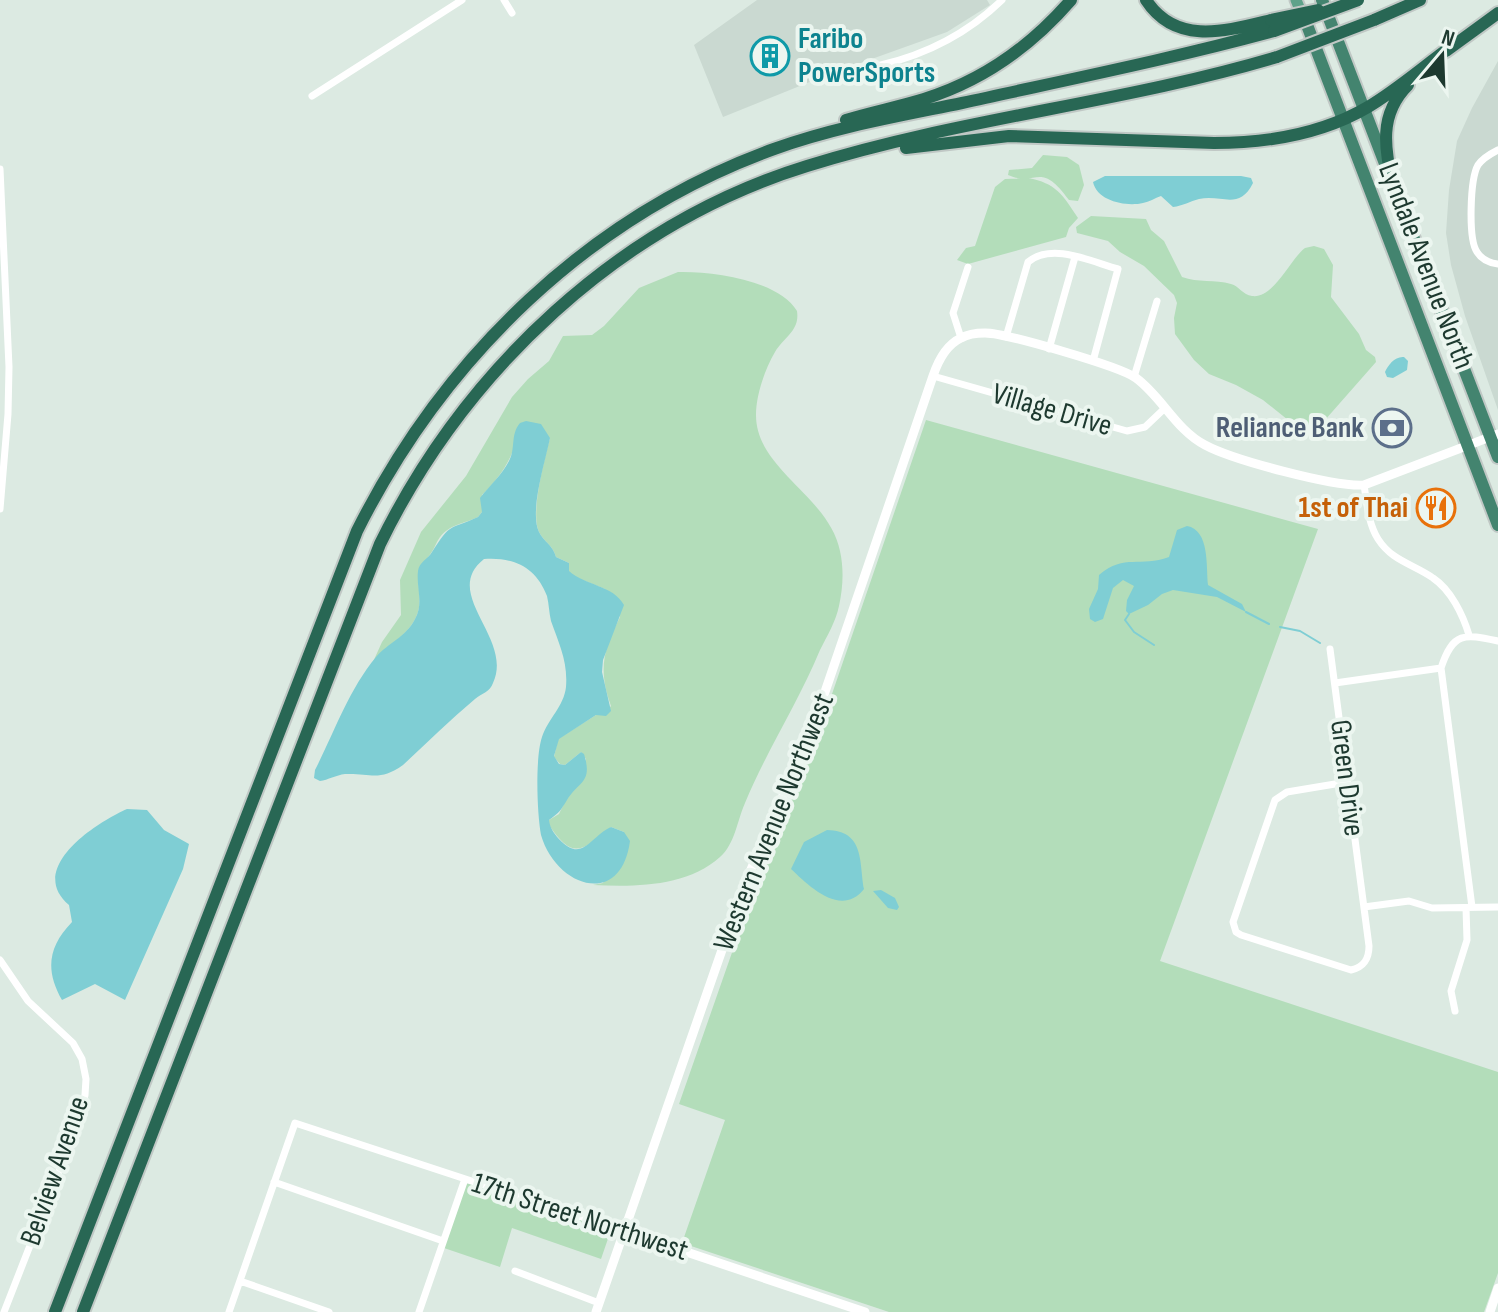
<svg xmlns="http://www.w3.org/2000/svg" width="1498" height="1312" viewBox="0 0 1498 1312" font-family="'Sofia Sans Condensed',sans-serif">
<style>
.built{fill:#cad9d1}
.green{fill:#b3ddba}
.water{fill:#7fced4}
.lines{fill:none;stroke-linecap:round;stroke-linejoin:round}
.stream{stroke:#7fced4;stroke-width:2}
.primary-casing{stroke:#c0c8c5;stroke-width:15}
.trunk-casing{stroke:#c0c8c5;stroke-width:16}
.motorway-casing{stroke:#c0c8c5;stroke-width:16}
.minor{stroke:#fff;stroke-width:7}
.tertiary{stroke:#fff;stroke-width:9}
.primary{stroke:#5ea28a;stroke-width:11}
.trunk{stroke:#43846f;stroke-width:12}
.motorway{stroke:#286754;stroke-width:12}
.motorway-bridge-casing{stroke:#c0c8c5;stroke-width:16;stroke-linecap:butt}
.motorway-bridge{stroke:#286754;stroke-width:12}
.labels{text-anchor:middle;dominant-baseline:central;stroke-width:8;stroke-linejoin:round;paint-order:stroke}
.culture-label{font-size:30px;font-weight:bold;fill:#0d838f;stroke:#ecf6f0;text-anchor:start}
.street-label{font-size:30px;fill:#1d392f;stroke:#ecf6f0}
.service-label{font-size:30px;font-weight:bold;fill:#4e5e75;stroke:#ecf6f0;text-anchor:end}
.food-label{font-size:30px;font-weight:bold;fill:#c56008;stroke:#ecf6f0;text-anchor:end}
</style>
<rect width="100%" height="100%" fill="#dceae2"/>
<path class="built" d="M 757,0 L 987,0 L 990,5 L 947,32 L 827,75 L 723,117 L 694,45 Z
M 1498,61 L 1498,410 L 1465,316 L 1451,265 L 1446,233 L 1449,190 L 1457,141 L 1472,108 Z"/>
<path class="green" d="M 1043,155 L 1067,157 L 1079,165 L 1084,185 L 1078,201 L 1069,200 C 1039,159 1038,188 1008,175 L 1009,170 L 1032,168 Z
M 1028,178 C 1056,183 1063,195 1078,218 L 1069,228 L 1066,237 L 968,264 L 957,260 L 966,248 L 975,246 L 995,187 L 1005,179 Z
M 1091,216 L 1146,219 L 1151,230 L 1164,241 L 1182,277 C 1198,283 1215,279 1231,284 C 1239,286 1243,295 1252,296 C 1274,299 1290,259 1305,248 L 1314,246 L 1324,249 L 1333,265 L 1331,297 L 1359,334 L 1366,350 L 1375,357 L 1376,362 L 1325,420 L 1309,426 L 1293,424 L 1263,400 L 1236,385 L 1209,374 L 1194,360 L 1175,334 L 1174,318 L 1177,303 L 1174,295 L 1144,266 L 1120,252 L 1108,241 L 1077,233 L 1076,227 Z
M 678,272 C 712,271 778,280 797,311 C 800,331 784,337 775,352 C 765,369 756,395 756,415 C 756,470 829,496 840,551 C 844,569 843,588 839,606 C 836,621 827,636 820,650 C 798,703 767,750 745,803 C 737,821 735,844 720,857 C 687,887 635,887 593,885 L 603,883 L 624,832 L 611,827 C 582,851 573,861 549,825 L 549,820 L 559,814 L 586,759 L 581,752 L 565,765 L 560,764 L 554,757 L 558,739 L 596,715 L 603,715 L 611,706 C 598,670 603,650 620,617 L 605,589 L 575,577 L 569,572 L 569,563 L 556,557 C 553,545 544,542 539,532 C 530,514 545,457 550,438 L 512,453 C 506,468 494,484 482,495 L 482,512 L 478,517 C 464,524 450,524 440,537 C 436,542 435,548 431,553 C 426,561 421,564 419,574 C 417,588 423,603 416,617 C 407,637 386,646 373,662 L 382,642 L 401,615 L 400,580 L 421,532 L 466,476 L 512,397 L 528,379 L 549,361 L 563,336 L 592,335 L 604,326 L 639,288 Z
M 926,420 L 1318,529 L 1160,961 L 1498,1072 L 1498,1273 L 1484,1312 L 889,1312 L 682,1243 L 725,1120 L 679,1104 L 763,864 L 809,761 Z
M 466,1183 L 611,1230 L 601,1259 L 512,1228 L 500,1267 L 444,1248 Z"/>
<path class="water" d="M 1105,176 L 1241,176 L 1251,178 L 1253,183 C 1239,211 1222,194 1199,199 C 1190,201 1183,206 1173,207 L 1161,196 C 1155,198 1149,202 1143,203 C 1126,207 1097,201 1093,182 Z
M 1404,357 L 1408,361 L 1407,370 L 1393,378 L 1387,377 L 1385,372 C 1388,365 1395,356 1404,357 Z
M 526,421 L 541,424 L 550,438 C 546,459 529,512 539,532 C 544,542 553,545 556,557 L 569,563 L 569,571 C 586,586 613,585 624,605 L 603,660 L 602,672 L 611,711 L 606,716 L 596,715 L 559,739 L 554,756 L 559,764 L 565,765 L 581,752 L 584,754 C 593,783 579,781 567,800 C 561,810 559,813 549,820 C 550,829 555,835 562,842 C 583,862 592,835 611,827 L 624,832 L 630,841 C 621,909 556,887 541,835 C 537,813 535,758 542,737 C 548,719 564,706 566,687 C 568,661 559,644 551,621 C 549,613 549,604 547,596 C 536,567 514,557 484,559 C 440,594 514,638 493,683 C 490,692 482,693 475,699 C 450,720 427,743 403,765 C 379,782 371,773 345,774 C 336,775 328,780 320,781 L 314,778 L 315,770 C 335,731 348,691 376,657 C 388,643 406,637 415,619 C 424,603 416,588 418,571 C 419,562 428,559 432,552 C 452,521 448,531 478,517 L 482,512 L 480,498 C 489,486 502,475 509,461 C 516,448 510,435 520,423 Z
M 1187,526 C 1210,530 1206,567 1208,585 L 1242,604 L 1246,612 L 1217,597 L 1173,590 L 1162,594 L 1148,605 L 1129,614 L 1126,611 L 1127,600 L 1134,586 L 1123,580 L 1113,588 L 1103,619 L 1095,622 L 1090,619 L 1089,609 L 1098,589 L 1099,575 C 1125,553 1140,568 1169,557 L 1177,530 Z
M 127,809 L 147,810 L 164,830 L 189,844 L 183,869 L 125,1000 L 95,984 L 62,1000 C 45,970 48,947 72,922 L 69,905 C 26,869 95,823 127,809 Z
M 827,830 C 865,831 859,862 864,889 C 841,918 809,886 791,869 L 804,842 Z
M 881,890 L 895,898 L 899,907 L 897,910 L 888,908 L 873,891 Z"/>
<g class="lines">
<path class="stream" d="M 1246,612 L 1269,624
M 1129,614 L 1125,620 L 1134,632 L 1154,645
M 1280,627 L 1300,631 L 1320,643"/>
<g class="primary-casing">
<path id="primary" d="M 1296,0 L 1305,22"/>
</g>
<g class="trunk-casing">
<path id="trunk" d="M 1322,0 L 1498,457
M 1307,25 L 1498,525"/>
</g>
<g class="motorway-casing">
<path id="motorway" d="M 1146,0 C 1176,46 1226,31 1271,20
M 1374,20 L 1420,0
M 1446,51 L 1498,13
M 846,120 C 872,112 898,107 924,99 C 982,81 1032,45 1071,0
M 906,148 L 1009,136 L 1214,143 C 1267,143 1322,134 1368,107 C 1397,90 1424,66 1452,46
M 1393,186 C 1385,148 1378,115 1408,85
M 55,1312 L 357,531 C 444,357 589,216 774,149 C 835,127 899,116 962,103 C 1066,80 1171,59 1274,31
M 83,1312 L 380,544 C 465,370 619,224 807,166 C 960,118 1123,103 1277,57"/>
</g>
<path class="minor" d="M 504,0 L 512,13
M 831,69 C 848,73 864,69 881,65 C 928,54 967,34 1002,0
M 312,96 L 462,0
M 1498,150 C 1490,154 1483,158 1478,165 C 1470,179 1468,239 1477,252 C 1482,260 1489,263 1498,264
M 0,169 L 9,367 L 8,414 L 0,509
M 1006,337 L 1028,262 C 1052,242 1092,262 1118,269 L 1093,361
M 961,338 L 953,313 L 968,267
M 1049,349 L 1075,257
M 933,376 L 1127,431 L 1145,427 L 1165,408
M 1134,377 L 1157,301
M 1364,485 C 1367,503 1368,523 1378,539 C 1392,561 1413,564 1433,578 C 1451,590 1463,615 1469,635
M 1330,649 L 1369,946 C 1369,959 1364,967 1351,970 L 1241,935 L 1236,932 L 1233,922 L 1275,800 L 1287,792 L 1347,782
M 1335,683 L 1441,668
M 1364,907 L 1409,901 L 1432,908 L 1498,907
M 1472,907 L 1441,668 C 1453,631 1465,634 1498,641
M 0,960 L 28,1001 L 73,1043 L 82,1059 L 86,1079 L 85,1095 L 76,1128 L 4,1312
M 1455,1011 L 1451,991 L 1467,940 L 1466,908
M 274,1182 L 443,1241
M 515,1271 L 599,1303
M 240,1281 L 329,1312
M 229,1312 L 295,1123 L 624,1231
M 419,1312 L 465,1179"/>
<path class="tertiary" d="M 624,1231 L 865,1312
M 596,1312 L 746,881 L 814,724 L 933,376 C 938,361 946,345 961,338 C 968,334 977,333 985,333 C 1005,333 1119,366 1136,378 C 1162,397 1176,430 1205,445 C 1233,460 1334,487 1364,485 L 1498,434
M 1490,1312 L 1498,1288"/>
<use href="#primary" class="primary"/>
<use href="#trunk" class="trunk"/>
<use href="#motorway" class="motorway"/>
<g class="motorway-bridge-casing">
<path id="motorway-bridge" d="M 1271,20 L 1318,10
M 1274,31 L 1358,0
M 1277,57 L 1374,20"/>
</g>
<use href="#motorway-bridge" class="motorway-bridge"/>
</g>
<defs>
<g id="building-ring" transform="scale(2)"><circle r="9.5" fill="#ecf6f0" stroke="#0f9aa8" stroke-width="1.5"/><path d="M-4-6H4V6H1V3H-1V6H-4ZM-2.5-4.3h1.7v1.8h-1.7ZM.8-4.3h1.7v1.8H.8ZM-2.5-1h1.7V.8h-1.7ZM.8-1h1.7V.8H.8Z" fill="#0f9aa8"/></g>
<g id="bank-ring" transform="scale(2)"><circle r="9.5" fill="#ecf6f0" stroke="#5c6f8a" stroke-width="1.5"/><path d="M-6-4H6V4H-6ZM0-2.3a2.3 2.3 0 1 0 0 4.6a2.3 2.3 0 1 0 0-4.6Z" fill="#5c6f8a"/></g>
<g id="restaurant-ring" transform="scale(2)"><circle r="9.5" fill="#ecf6f0" stroke="#e8710a" stroke-width="1.5"/><path d="M-5-6h1v4h1v-4h1v4h1v-4h1v5L-1.5 .5V6h-2V.5L-5-1ZM5-6V6H3V1.5H1.5Q1.5-4 5-6Z" fill="#e8710a"/></g>
</defs>
<g fill-rule="evenodd">
<use href="#building-ring" x="770" y="56"/>
<use href="#bank-ring" x="1392" y="428"/>
<use href="#restaurant-ring" x="1436" y="508"/>
</g>
<g class="labels">
<g class="culture-label">
<text x="798" y="39">Faribo<tspan x="798" dy="34">PowerSports</tspan></text>
</g>
<g class="street-label">
<text transform="translate(1426 266) rotate(69)">Lyndale Avenue North</text>
<text transform="translate(1052 410) rotate(16)">Village Drive</text>
<text transform="translate(1347 778) rotate(83)">Green Drive</text>
<text transform="translate(774 822) rotate(-68)">Western Avenue Northwest</text>
<text transform="translate(55 1171) rotate(-71)">Belview Avenue</text>
<text transform="translate(580 1217) rotate(18)">17th Street Northwest</text>
</g>
<g class="service-label">
<text x="1364" y="428">Reliance Bank</text>
</g>
<g class="food-label">
<text x="1408" y="508">1st of Thai</text>
</g>
</g>
<g transform="translate(1442 56) rotate(19)" stroke="#ecf6f0" stroke-width="6" paint-order="stroke">
<path d="M0-6L14 30L0 20L-14 30Z" fill="#1d392f"/>
<text y="-12" font-size="22" font-weight="bold" text-anchor="middle" fill="#1d392f">N</text>
</g>
</svg>
